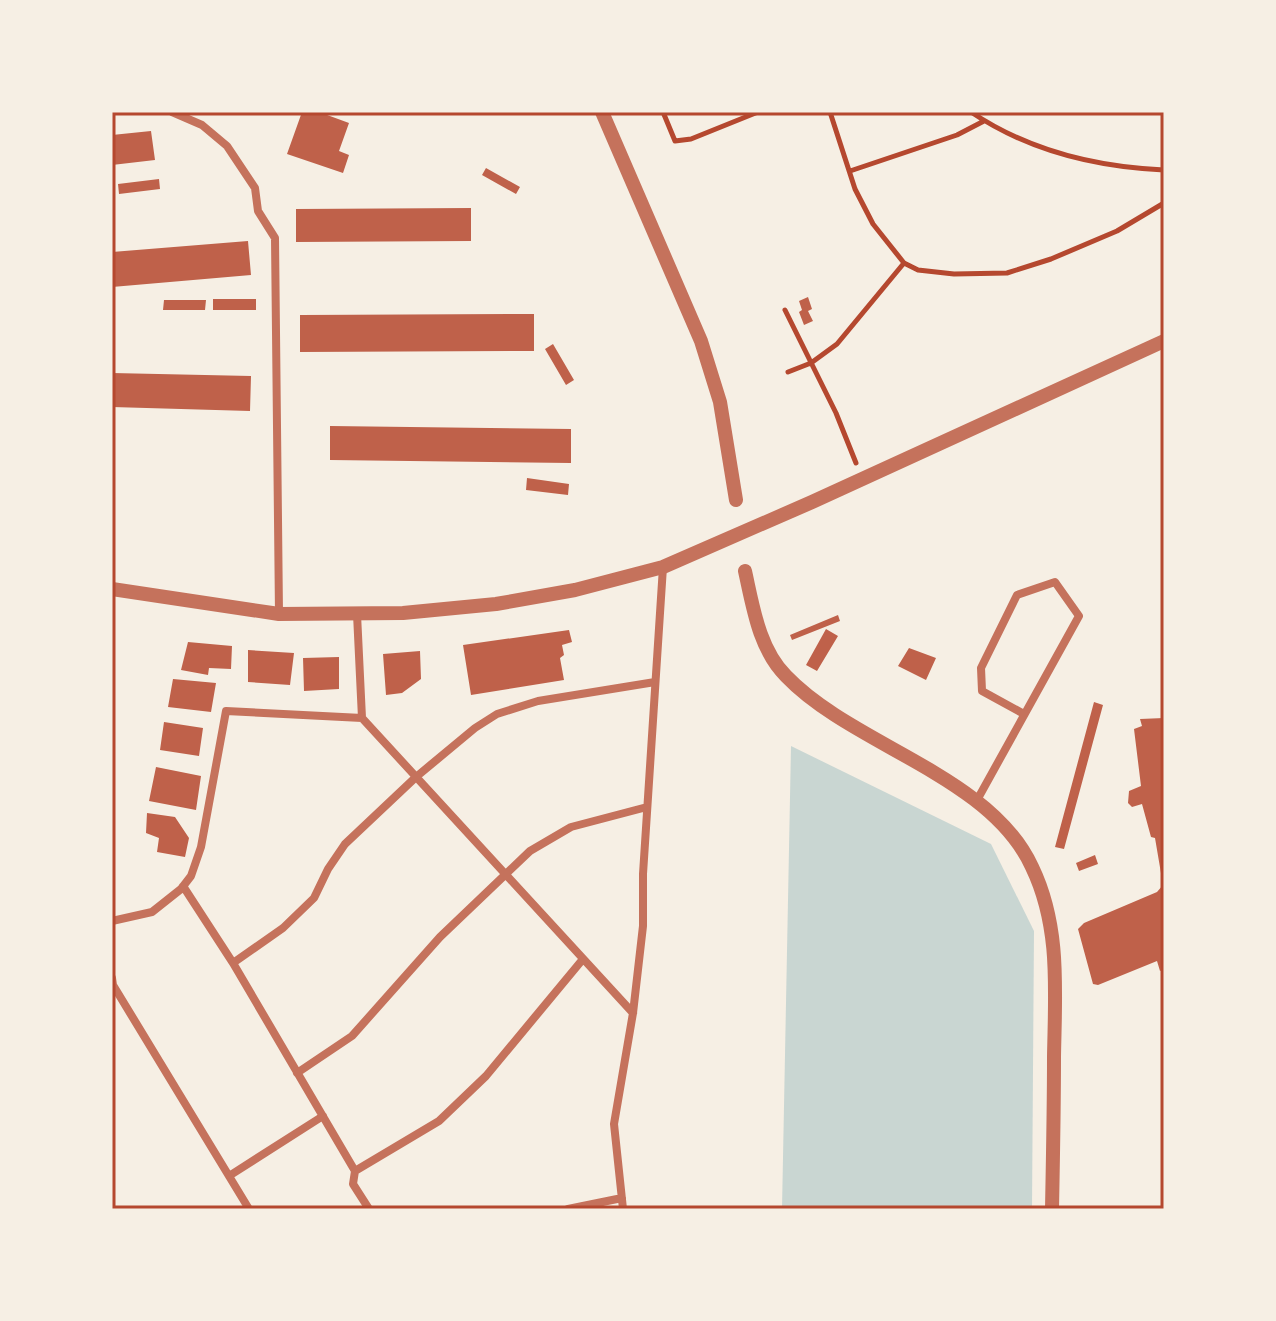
<svg xmlns="http://www.w3.org/2000/svg" width="1276" height="1321" viewBox="0 0 1276 1321" font-family="'Fira Sans',sans-serif">
<style>
.water{fill:#c9d6d2}
.building{fill:#bf614a}
.lines{fill:none;stroke-linecap:round;stroke-linejoin:round}
.path{stroke:#b5482f;stroke-width:5}
.minor{stroke:#c5725c;stroke-width:8}
.tertiary{stroke:#c5725c;stroke-width:14}
.neatline{fill:none;stroke:#b5482f;stroke-width:3}
</style>
<rect width="100%" height="100%" fill="#f6efe4"/>
<path class="water" d="M 791,746 L 991,844 L 1034,931 L 1032,1209 L 782,1209 Z"/>
<path class="building" d="M 302,112 L 319,112 L 349,123 L 339,151 L 349,155 L 343,173 L 287,154 Z
M 151,131 L 155,160 L 112,165 L 112,135 Z
M 486,168 L 520,187 L 516,194 L 482,175 Z
M 159,179 L 160,189 L 119,194 L 118,184 Z
M 471,208 L 471,241 L 296,242 L 296,209 Z
M 248,241 L 251,275 L 112,287 L 112,252 Z
M 808,297 L 812,309 L 808,311 L 813,321 L 804,325 L 799,312 L 802,310 L 799,301 Z
M 213,299 L 256,299 L 256,310 L 213,310 Z
M 164,300 L 206,300 L 205,310 L 163,310 Z
M 534,314 L 534,351 L 300,352 L 300,315 Z
M 553,344 L 574,380 L 566,385 L 545,349 Z
M 112,373 L 251,376 L 250,411 L 112,407 Z
M 330,426 L 571,429 L 571,463 L 330,460 Z
M 527,478 L 569,484 L 568,495 L 526,490 Z
M 838,615 L 840,621 L 792,640 L 790,635 Z
M 826,629 L 838,636 L 817,671 L 806,665 Z
M 569,630 L 572,642 L 562,645 L 564,655 L 560,658 L 564,680 L 471,695 L 463,645 Z
M 188,642 L 232,646 L 231,669 L 209,668 L 208,675 L 181,670 Z
M 909,648 L 936,658 L 926,680 L 898,666 Z
M 248,650 L 294,653 L 290,685 L 248,682 Z
M 420,651 L 421,679 L 402,693 L 386,695 L 383,654 Z
M 339,657 L 339,689 L 304,691 L 303,658 Z
M 173,679 L 216,683 L 211,712 L 168,707 Z
M 1094,702 L 1103,705 L 1064,849 L 1055,847 Z
M 1164,718 L 1164,969 L 1160,971 L 1157,961 L 1098,985 L 1093,984 L 1078,929 L 1084,923 L 1157,892 L 1163,885 L 1155,838 L 1151,837 L 1142,804 L 1132,807 L 1128,803 L 1129,791 L 1141,786 L 1134,729 L 1142,726 L 1140,719 Z
M 164,722 L 203,728 L 199,756 L 160,750 Z
M 156,767 L 201,776 L 196,810 L 149,801 Z
M 147,813 L 175,817 L 189,838 L 185,857 L 157,852 L 159,838 L 146,833 Z
M 1095,855 L 1098,864 L 1079,871 L 1076,863 Z"/>
<g class="lines">
<path class="path" d="M 663,112 L 675,141 L 691,139 L 758,112
M 830,112 L 855,189 L 873,224 L 904,263 L 918,270 L 954,274 L 1007,273 L 1051,259 L 1117,231 L 1164,203
M 971,112 C 1029,151 1095,167 1164,170
M 850,171 L 957,135 L 984,121
M 785,310 L 836,413 L 856,463
M 788,372 L 811,363 L 837,344 L 904,263"/>
<path class="minor" d="M 172,112 L 202,125 L 227,146 L 255,188 L 258,211 L 275,238 L 279,614
M 357,614 L 362,718 L 633,1013
M 976,802 L 1079,616 L 1055,582 L 1017,595 L 981,668 L 982,691 L 1024,714
M 183,886 L 233,963 L 355,1171 L 353,1184 L 369,1209
M 112,921 L 152,912 L 181,889 L 191,876 L 201,847 L 226,711 L 362,718
M 233,963 L 283,928 L 314,898 L 328,869 L 345,844 L 416,777 L 475,728 L 497,714 L 538,701 L 655,682
M 112,978 L 113,985 L 249,1209
M 297,1073 L 352,1036 L 440,937 L 530,851 L 571,827 L 647,807
M 355,1171 L 439,1121 L 486,1076 L 583,959
M 229,1176 L 323,1116
M 568,1209 L 622,1198
M 623,1209 L 614,1124 L 633,1013 L 643,926 L 643,874 L 663,567"/>
<path class="tertiary" d="M 602,112 L 701,341 L 720,402 L 736,500
M 745,571 C 753,607 759,649 786,676 C 853,746 990,775 1032,867 C 1061,927 1055,992 1054,1057 C 1054,1108 1053,1158 1052,1209
M 112,589 L 279,614 L 403,613 L 496,604 L 575,590 L 663,567 L 812,502 L 1164,341"/>
</g>
<rect width="1276" height="1321" fill="none" stroke="#f6efe4" stroke-width="228"/>
<rect x="114" y="114" width="1048" height="1093" class="neatline"/>
</svg>
